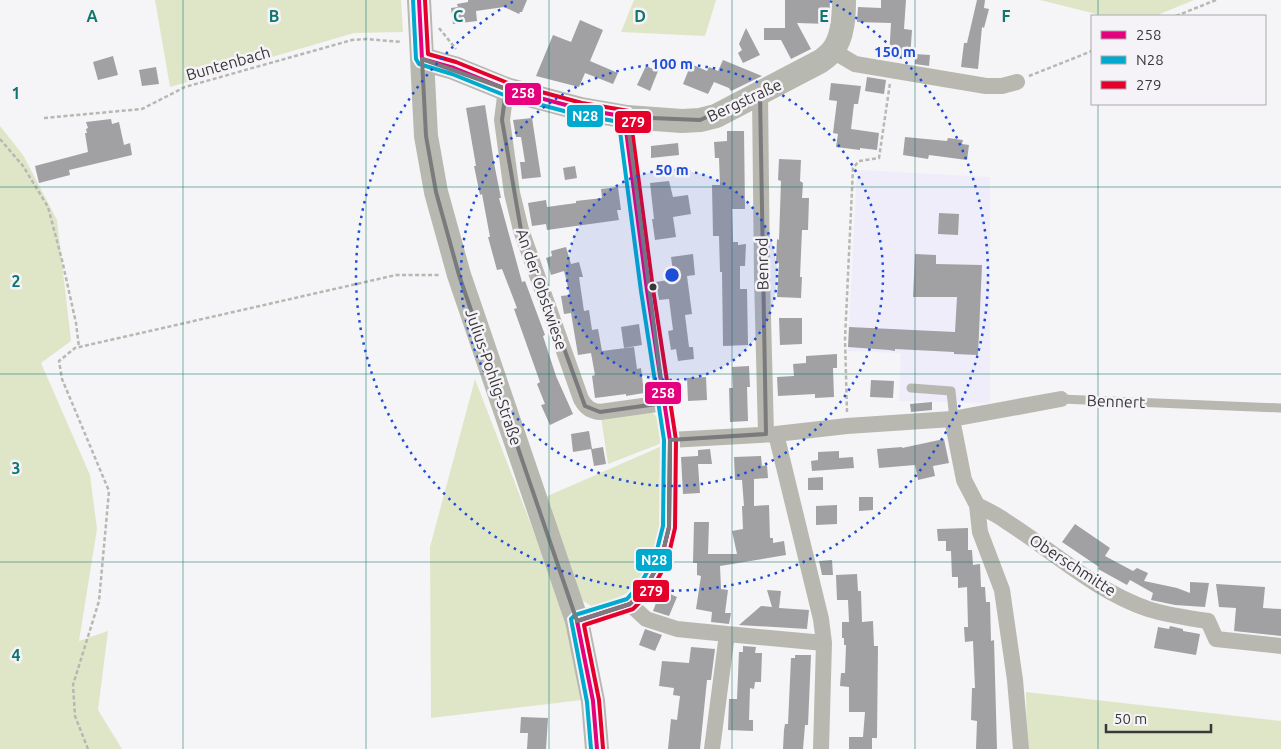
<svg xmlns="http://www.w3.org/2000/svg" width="1281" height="749" viewBox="0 0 1281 749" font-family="Ubuntu,sans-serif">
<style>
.education{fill:#efedfa}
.green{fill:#dfe6c8}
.building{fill:#a1a0a2}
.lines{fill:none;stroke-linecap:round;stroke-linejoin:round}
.path{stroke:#b6b8b1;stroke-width:2.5;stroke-dasharray:4 2.5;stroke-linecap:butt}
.lane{stroke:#b8b8b1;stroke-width:9}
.street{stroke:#b8b8b1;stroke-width:16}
.secondary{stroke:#b7b8b0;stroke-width:24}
.bus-1-casing{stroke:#f5f3f7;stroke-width:8}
.bus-2-casing{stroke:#f5f3f7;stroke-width:8}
.bus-3-casing{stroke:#f5f3f7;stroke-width:8}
.bus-1{stroke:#e5007d;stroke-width:4}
.bus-2{stroke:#00a9ce;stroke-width:4}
.bus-3{stroke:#e4002b;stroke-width:4}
.marked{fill:none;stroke:#7b7a7c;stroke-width:4;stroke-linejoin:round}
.grid{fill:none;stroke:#0f766e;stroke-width:1;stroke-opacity:0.55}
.ring{fill:none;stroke:#1d4ed8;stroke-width:2.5;stroke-dasharray:2.5 5}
.bus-dot{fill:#39383a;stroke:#f5f3f7;stroke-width:2}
.labels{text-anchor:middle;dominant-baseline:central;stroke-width:5;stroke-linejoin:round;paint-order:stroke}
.street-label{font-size:16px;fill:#39383a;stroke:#f5f3f7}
.grid-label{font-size:16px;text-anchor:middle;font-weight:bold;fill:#0f766e;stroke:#f5f3f7;stroke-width:5;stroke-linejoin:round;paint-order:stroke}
.centre{fill:#1d4ed8;stroke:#f5f3f7;stroke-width:2.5}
.ring-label{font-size:15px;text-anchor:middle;font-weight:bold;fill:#1d4ed8;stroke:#f5f3f7;stroke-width:5;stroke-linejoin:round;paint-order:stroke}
.line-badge{stroke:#f5f3f7;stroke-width:2}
.badge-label{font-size:14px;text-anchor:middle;font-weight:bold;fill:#fff}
</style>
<rect width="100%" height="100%" fill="#f5f4f6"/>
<path class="education" d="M 857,170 L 990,177 L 990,403 L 899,401 L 901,353 L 848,351 Z"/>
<path class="green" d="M 155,0 L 401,0 L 403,32 L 354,33 L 170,87 Z
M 634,0 L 716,0 L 705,36 L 621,32 Z
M 1040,0 L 1194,0 L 1155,16 L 1104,16 Z
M 0,126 L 23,155 L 57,220 L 71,341 L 41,363 L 90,475 L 97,529 L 79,641 L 108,631 L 98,710 L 122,749 L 0,749 Z
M 475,379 L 568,621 L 582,700 L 431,718 L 430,547 Z
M 651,411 L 659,419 L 662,443 L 608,464 L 601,417 Z
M 662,446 L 660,531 L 654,556 L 639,588 L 594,608 L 579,598 L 543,498 Z
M 1026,692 L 1281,721 L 1281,749 L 1027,749 Z"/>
<path class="building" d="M 468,0 L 527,0 L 522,12 L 520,12 L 519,14 L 504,7 L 476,11 L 477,21 L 453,24 L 451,8 L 458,7 L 457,4 L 468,2 Z
M 785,0 L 830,0 L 829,24 L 797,23 L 811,49 L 791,59 L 781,40 L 764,40 L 764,28 L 785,28 Z
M 881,0 L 906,0 L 904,29 L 912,30 L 910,59 L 889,58 L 891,23 L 857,22 L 858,7 L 881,8 Z
M 977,0 L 985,0 L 984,8 L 989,9 L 984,28 L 982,27 L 978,69 L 961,67 L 964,43 L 967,43 Z
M 580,20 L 603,30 L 590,61 L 618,73 L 613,84 L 585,73 L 579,87 L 536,76 L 553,35 L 571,42 Z
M 746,28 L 760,55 L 743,63 L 738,53 L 742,50 L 739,44 Z
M 915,54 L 930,55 L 929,66 L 915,64 Z
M 113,56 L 118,75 L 98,80 L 93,62 Z
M 723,60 L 762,76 L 731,91 L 729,88 L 714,82 L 708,94 L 683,84 L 691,64 L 707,71 L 709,67 L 718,71 Z
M 646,66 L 658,71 L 650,91 L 637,85 Z
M 156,67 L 159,84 L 142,86 L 139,70 Z
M 867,77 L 886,80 L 884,94 L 865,91 Z
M 831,83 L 861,86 L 858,104 L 854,104 L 851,129 L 879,133 L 877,150 L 860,148 L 860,150 L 836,147 L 838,134 L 833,133 L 837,101 L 829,100 Z
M 485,105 L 494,163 L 501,198 L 499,198 L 522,282 L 525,281 L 545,335 L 543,336 L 556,376 L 573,414 L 550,425 L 541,405 L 545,404 L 537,384 L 540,382 L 514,309 L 517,308 L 502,269 L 497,270 L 488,237 L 490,237 L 482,194 L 480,195 L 474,166 L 476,166 L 466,108 Z
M 532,118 L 541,177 L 522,179 L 520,162 L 525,162 L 521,137 L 516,137 L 513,120 Z
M 111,119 L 112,124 L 119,122 L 124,145 L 130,143 L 132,155 L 69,170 L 70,175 L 39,183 L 35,166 L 88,152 L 85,133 L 87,133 L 86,129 L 88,128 L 86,122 Z
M 727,131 L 744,131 L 745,209 L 732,209 L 733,242 L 738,242 L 738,245 L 746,244 L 745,266 L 740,266 L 740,289 L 747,289 L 748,345 L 723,346 L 722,272 L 720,272 L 719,236 L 713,236 L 712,185 L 720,185 L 719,158 L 715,158 L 714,142 L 727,141 Z
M 905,137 L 947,141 L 948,138 L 963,140 L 962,144 L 969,145 L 967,160 L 929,155 L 928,159 L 903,155 Z
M 678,143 L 679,155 L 651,158 L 651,146 Z
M 779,159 L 801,160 L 800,181 L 803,183 L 802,198 L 809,198 L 808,230 L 802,230 L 800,277 L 802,277 L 801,298 L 777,297 L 779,263 L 776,263 L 777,239 L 779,240 L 781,181 L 778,180 Z
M 575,166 L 577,178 L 565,180 L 563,168 Z
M 669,181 L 673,197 L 688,195 L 691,214 L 673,217 L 676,237 L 655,240 L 652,219 L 654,219 L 650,183 Z
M 618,187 L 621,210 L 617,210 L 619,220 L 547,230 L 546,224 L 532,226 L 528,203 L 546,200 L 547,207 L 576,203 L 576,201 L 602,198 L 601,189 Z
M 939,213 L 959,214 L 958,235 L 938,234 Z
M 566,247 L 571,264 L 579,262 L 583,277 L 579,277 L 584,311 L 589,310 L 592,330 L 598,329 L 602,351 L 634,347 L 637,369 L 641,368 L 644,393 L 626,396 L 626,394 L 595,398 L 592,376 L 595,375 L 591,353 L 578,355 L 571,313 L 564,314 L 561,296 L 570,295 L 564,271 L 551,275 L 546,258 L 552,256 L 551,251 Z
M 693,254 L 695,275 L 687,276 L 692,314 L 685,315 L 689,347 L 693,347 L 694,359 L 678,361 L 676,349 L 671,350 L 668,331 L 673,330 L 669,299 L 659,300 L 656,282 L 674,279 L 671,257 Z
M 915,254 L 936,255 L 936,264 L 982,265 L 978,355 L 954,354 L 954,352 L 895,349 L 895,351 L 889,350 L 848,347 L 849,327 L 955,332 L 957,297 L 913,297 Z
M 779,318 L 802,318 L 802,344 L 780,345 Z
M 639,324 L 642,345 L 624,348 L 621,327 Z
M 837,354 L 837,368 L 833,368 L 834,397 L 815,398 L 815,394 L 778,396 L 777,377 L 794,376 L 793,364 L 806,363 L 806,356 Z
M 749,366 L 750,387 L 747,387 L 748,421 L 730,422 L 729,388 L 733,388 L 732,367 Z
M 706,377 L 707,400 L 688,401 L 687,378 Z
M 871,380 L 894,381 L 893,398 L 870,397 Z
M 932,402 L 932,410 L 911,412 L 910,404 Z
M 589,431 L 592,449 L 603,447 L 606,464 L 594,466 L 591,449 L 573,452 L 571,434 Z
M 944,439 L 949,463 L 933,466 L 935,476 L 918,480 L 915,465 L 879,468 L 877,449 L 902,447 L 902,448 Z
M 710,449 L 712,464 L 698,464 L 700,493 L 683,494 L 681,457 L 698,456 L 698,450 Z
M 839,451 L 839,458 L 853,457 L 854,468 L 812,471 L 811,461 L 818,460 L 818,452 Z
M 761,456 L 762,466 L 767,465 L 768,478 L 754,479 L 754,506 L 769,505 L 770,538 L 773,538 L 773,543 L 784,541 L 786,555 L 720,566 L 721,589 L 728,590 L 725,613 L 731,613 L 729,624 L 711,622 L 712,612 L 696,609 L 701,576 L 697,575 L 697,563 L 693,563 L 694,522 L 709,522 L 708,554 L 737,554 L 732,531 L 743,529 L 742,506 L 744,506 L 742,480 L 735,480 L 734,457 Z
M 823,477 L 823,490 L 808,490 L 808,478 Z
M 859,497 L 873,497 L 873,510 L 859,511 Z
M 837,505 L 837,524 L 816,525 L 816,506 Z
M 1075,524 L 1110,548 L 1105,556 L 1133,571 L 1137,568 L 1148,573 L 1144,581 L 1177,588 L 1190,593 L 1190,582 L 1209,583 L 1205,607 L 1175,605 L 1151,600 L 1153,593 L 1130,580 L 1127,585 L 1098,569 L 1099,567 L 1062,542 Z
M 968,528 L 968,550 L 972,550 L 973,565 L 980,564 L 981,587 L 985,587 L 986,602 L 990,602 L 991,641 L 994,640 L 997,749 L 976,749 L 977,721 L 971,720 L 972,688 L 975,688 L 973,641 L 965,642 L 964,627 L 968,627 L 967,587 L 958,588 L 958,577 L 952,577 L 951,551 L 946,551 L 946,541 L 938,541 L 937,529 Z
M 832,560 L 833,575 L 822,575 L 819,561 Z
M 857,574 L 858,591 L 861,591 L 862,622 L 873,621 L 874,646 L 878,646 L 877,738 L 872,738 L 872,749 L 849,749 L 849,737 L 863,737 L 865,712 L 849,712 L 849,687 L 840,686 L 841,673 L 845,673 L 846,645 L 844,645 L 844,638 L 842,638 L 842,622 L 849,622 L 848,600 L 837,600 L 836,575 Z
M 1216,584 L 1265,587 L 1263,608 L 1281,609 L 1281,636 L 1234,631 L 1236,608 L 1219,607 Z
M 661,590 L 677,597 L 669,616 L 653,611 Z
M 767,590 L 781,591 L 779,608 L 809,610 L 807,629 L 739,625 L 761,606 L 772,607 Z
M 1170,626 L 1183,629 L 1183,631 L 1200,634 L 1196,655 L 1154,648 L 1158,627 L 1169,629 Z
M 645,629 L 662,635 L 655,651 L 639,645 Z
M 743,646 L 756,647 L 755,653 L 762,653 L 761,682 L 755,682 L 754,689 L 750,688 L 749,720 L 753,720 L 753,731 L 728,730 L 729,699 L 737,699 L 739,652 L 743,652 Z
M 691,647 L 715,649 L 711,680 L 707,680 L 700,749 L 668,749 L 671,719 L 677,720 L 680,696 L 673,695 L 674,688 L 659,686 L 662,661 L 689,663 Z
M 795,655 L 811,655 L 808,725 L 805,725 L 803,749 L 783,749 L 784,730 L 785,724 L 788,724 L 791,658 L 795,658 Z
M 521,717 L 548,718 L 546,749 L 527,749 L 528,733 L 520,733 Z"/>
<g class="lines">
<path class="path" d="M 1176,16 L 1216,0
M 439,28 L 456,49
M 1029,76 L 1092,51
M 44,118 L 142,109 L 185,87 L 352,40 L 366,39 L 402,42
M 0,139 L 23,166 L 48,207 L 62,260 L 76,323 L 79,347
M 847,412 L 845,339 L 853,168 L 859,161 L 879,158 L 890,83
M 88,749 L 75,716 L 73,685 L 99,601 L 109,491 L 62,379 L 59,361 L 75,348 L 396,275 L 440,275"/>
<path class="lane" d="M 911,388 L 951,391 L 953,410 L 956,418
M 1061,399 L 1281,408"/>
<path class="street" d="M 833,51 L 855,64 L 986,86 L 1002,86 L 1017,82
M 506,89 L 502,120 L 512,193 L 521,230 L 581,399 C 586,408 591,411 600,412 L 664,403
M 760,94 L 762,277 L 766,434
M 952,419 L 964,480 L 977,505 L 980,532 L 1002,590 L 1015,680 L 1021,749
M 776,434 L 821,619 L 824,643 L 821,749
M 670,440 L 776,434 L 847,426 L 952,419 L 1061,399
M 977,505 C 987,510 998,515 1007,522 C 1053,551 1095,591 1148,609 C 1167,615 1187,618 1208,621 L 1216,639 L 1281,646
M 630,604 L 646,619 L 677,629 L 727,634
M 577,621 L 630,604 L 646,587 L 661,560 L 669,527 L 670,440 L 647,290 L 626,130 L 627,117
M 712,749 L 727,634 L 824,643"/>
<path class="secondary" d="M 419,0 L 426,136 L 436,192 L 459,275 L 577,621 L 593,701 L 597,749
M 422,59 L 454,68 L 506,89 L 581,109 L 627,117 L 682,121 L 700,120 L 716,116 L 821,61 C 825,58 830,54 833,50 C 843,37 844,16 844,0"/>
<g class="bus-1-casing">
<path id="bus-1" d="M 419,0 L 422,59
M 422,59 L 454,68 L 506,89 L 581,109 L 627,117
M 577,621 L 630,604 L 646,587 L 661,560 L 669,527 L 670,440 L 647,290 L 626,130 L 627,117
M 577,621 L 593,701 L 597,749"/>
</g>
<g class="bus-2-casing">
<path id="bus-2" d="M 413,0 L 416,59 L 419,64 L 452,74 L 504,95 L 579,115 L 620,122 L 620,131 L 641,291 L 664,440 L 663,526 L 655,558 L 641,583 L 627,599 L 575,615 L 571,619 L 587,702 L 591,749"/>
</g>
<g class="bus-3-casing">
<path id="bus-3" d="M 425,0 L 428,54 L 456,62 L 508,83 L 582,103 L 629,111 L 633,116 L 632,130 L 653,289 L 676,440 L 675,528 L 667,562 L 651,591 L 633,609 L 584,625 L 599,700 L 603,748"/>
</g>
<use href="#bus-1" class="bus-1"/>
<use href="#bus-2" class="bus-2"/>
<use href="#bus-3" class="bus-3"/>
</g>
<path class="marked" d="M 422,59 L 506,89 L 502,120 L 521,230 L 585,406 L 600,412 L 664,403 L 627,117 L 700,120 L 760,94 L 766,434 L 670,440 L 669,527 L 661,560 L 646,587 L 630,604 L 577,621 L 459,275 L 436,192 L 426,136 Z"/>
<path class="grid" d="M 183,0 L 183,749M 366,0 L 366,749M 549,0 L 549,749M 732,0 L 732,749M 915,0 L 915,749M 1098,0 L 1098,16M 1098,104 L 1098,749M 0,187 L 1281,187M 0,374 L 1281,374M 0,562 L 1281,562"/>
<circle cx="672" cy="275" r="105" fill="#1d4ed8" fill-opacity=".12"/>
<g class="ring">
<circle cx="672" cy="275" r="105"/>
<circle cx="672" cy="275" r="211"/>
<path d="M830 1A316 316 0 1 1 514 1"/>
</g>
<circle class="bus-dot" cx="653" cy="287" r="4.5"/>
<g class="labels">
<g class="street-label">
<text transform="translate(228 63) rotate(-16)">Buntenbach</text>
<text transform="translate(744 100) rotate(-25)">Bergstraße</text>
<text transform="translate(762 264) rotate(-91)">Benrod</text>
<text transform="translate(542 289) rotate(71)">An der Obstwiese</text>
<text transform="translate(494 377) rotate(71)">Julius-Pohlig-Straße</text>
<text transform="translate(1116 401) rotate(2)">Bennert</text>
<text transform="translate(1073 565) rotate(33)">Oberschmitte</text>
</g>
</g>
<g class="grid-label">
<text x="92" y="22">A</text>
<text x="274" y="22">B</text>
<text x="458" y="22">C</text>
<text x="640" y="22">D</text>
<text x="824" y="22">E</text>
<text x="1006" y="22">F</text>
<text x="16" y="99">1</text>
<text x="16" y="287">2</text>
<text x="16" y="474">3</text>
<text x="16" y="661">4</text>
</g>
<circle cx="672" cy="275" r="8" class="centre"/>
<g class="ring-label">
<text x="895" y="57">150 m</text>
<text x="672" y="69">100 m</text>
<text x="672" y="175">50 m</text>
</g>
<g class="line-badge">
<rect x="504" y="82" width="38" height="24" rx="5" fill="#e5007d"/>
<rect x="566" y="104" width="38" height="24" rx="5" fill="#00a9ce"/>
<rect x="614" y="110" width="38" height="24" rx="5" fill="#e4002b"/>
<rect x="644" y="381" width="38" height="24" rx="5" fill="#e5007d"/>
<rect x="635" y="548" width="38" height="24" rx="5" fill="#00a9ce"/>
<rect x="632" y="579" width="38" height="24" rx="5" fill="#e4002b"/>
</g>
<g class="badge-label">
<text x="523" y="98">258</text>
<text x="585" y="121">N28</text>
<text x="633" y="127">279</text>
<text x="663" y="398">258</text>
<text x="654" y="565">N28</text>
<text x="651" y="596">279</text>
</g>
<rect x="1091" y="15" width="175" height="90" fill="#f5f3f7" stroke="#aaa8ab"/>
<rect x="1101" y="31" width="25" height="8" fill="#e5007d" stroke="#aaa8ab"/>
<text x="1136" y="40" font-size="15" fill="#39383a">258</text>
<rect x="1101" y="56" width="25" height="8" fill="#00a9ce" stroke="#aaa8ab"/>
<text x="1136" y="65" font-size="15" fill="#39383a">N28</text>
<rect x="1101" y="81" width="25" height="8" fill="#e4002b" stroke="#aaa8ab"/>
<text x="1136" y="90" font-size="15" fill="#39383a">279</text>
<path d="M1106 724v8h105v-8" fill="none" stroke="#39383a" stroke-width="2.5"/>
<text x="1114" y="724" font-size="15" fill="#39383a" stroke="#f5f3f7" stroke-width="4" paint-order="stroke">50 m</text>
</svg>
